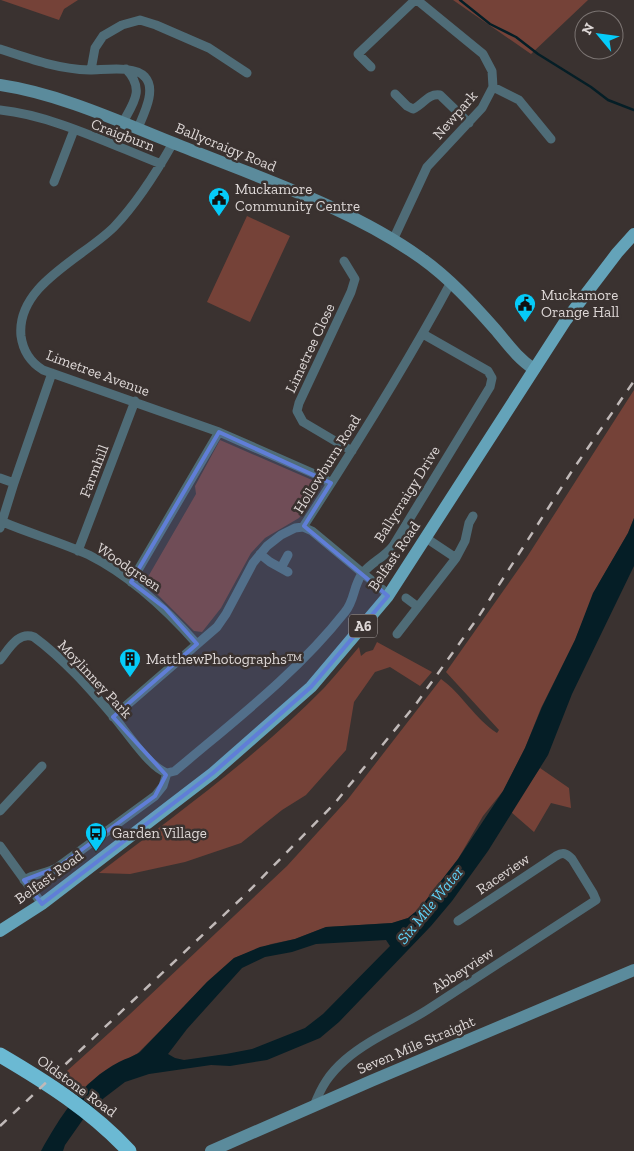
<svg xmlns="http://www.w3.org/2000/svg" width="634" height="1151" viewBox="0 0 634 1151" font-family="'Zilla Slab',serif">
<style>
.green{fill:#754238}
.water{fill:#051e26;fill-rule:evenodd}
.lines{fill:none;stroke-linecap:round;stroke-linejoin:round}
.stream{stroke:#051e26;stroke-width:2.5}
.street{stroke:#4f6c77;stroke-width:9}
.secondary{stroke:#5b8b9c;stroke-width:12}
.primary{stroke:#64a3b9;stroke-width:12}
.highway{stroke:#6bb9d3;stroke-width:15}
.rail{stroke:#c0b9b8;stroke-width:2.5;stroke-dasharray:9 9;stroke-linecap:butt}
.marked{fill:#607ed7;fill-opacity:0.2;stroke:#607ed7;stroke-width:4;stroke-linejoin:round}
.labels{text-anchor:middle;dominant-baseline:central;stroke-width:5;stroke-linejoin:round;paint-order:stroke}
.shield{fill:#3a3230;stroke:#aca6a4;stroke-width:1}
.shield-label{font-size:14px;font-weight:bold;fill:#ddd7d6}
.street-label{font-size:15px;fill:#ddd7d6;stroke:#3a3230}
.poi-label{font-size:15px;fill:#ddd7d6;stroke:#3a3230;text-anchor:start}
.water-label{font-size:16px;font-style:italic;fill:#5fd2f7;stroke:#3a3230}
</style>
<rect width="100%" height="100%" fill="#3a3230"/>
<path class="green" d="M 1,0 L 78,0 L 64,9 L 59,20 Z
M 453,0 L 588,0 L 531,54 Z
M 247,216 L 290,236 L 250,322 L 207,302 Z
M 634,390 L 634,518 L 628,533 L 599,583 L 575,640 L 541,708 L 525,748 L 503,791 L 483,816 L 458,859 L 420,908 L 408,918 L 392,923 L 326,927 L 295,939 L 271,944 L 234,958 L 207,982 L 183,1008 L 138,1053 L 107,1071 L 88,1084 L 79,1094 L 57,1080 L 129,1015 L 287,866 L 348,799 L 441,679 C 462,694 475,719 497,733 L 499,730 L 446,672 L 527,557 Z
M 220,440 L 312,480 C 316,484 318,487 317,492 L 299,518 L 265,538 L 251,553 L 221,608 L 202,632 L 194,631 L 145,582 L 196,494 L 195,486 Z
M 377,642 L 432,672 L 420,686 L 390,667 L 375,672 L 354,702 L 346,750 L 306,795 L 282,810 L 241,843 L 185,862 L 130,874 L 99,873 C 177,814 256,757 324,688 C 336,675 347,661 359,647 L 361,656 L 366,652 L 373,650 Z
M 540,768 L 569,788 L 571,808 L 551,803 L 534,832 L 511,812 Z"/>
<path class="water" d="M 634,518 L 634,566 L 572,694 L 548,755 L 488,851 L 452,901 L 431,926 L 339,1022 L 320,1038 L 267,1060 L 230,1066 L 211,1065 L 149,1074 L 125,1082 L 104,1098 L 84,1118 L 65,1145 L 63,1151 L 41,1151 C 60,1117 82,1081 119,1062 C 126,1058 133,1057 140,1052 L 207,982 L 234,958 L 260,947 L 295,939 L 326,927 L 392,923 L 408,918 L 420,908 L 458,859 L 503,791 L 525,748 L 542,707 L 575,640 L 593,593 L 628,533 ZM 386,940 L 390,946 L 323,1014 L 305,1028 L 252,1049 L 226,1054 L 184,1060 L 175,1058 L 168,1054 L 187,1029 L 242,968 L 265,957 L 292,952 L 316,944 Z"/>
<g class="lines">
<path class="stream" d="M 460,0 L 490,24 L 516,37 L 538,54 L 591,87 L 608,100 L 634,110"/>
<path class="street" d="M 0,49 C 30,59 58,69 90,70 C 104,70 135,65 145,77 C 157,90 143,115 138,128
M 371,67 L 358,54 L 415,0
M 91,70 L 95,48 L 103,36 L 122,25 L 140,20 L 156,25 L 209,48 L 247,73
M 493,87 L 519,100 L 551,139
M 395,94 L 407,106 L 413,109 C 423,105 428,93 440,95 L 469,123
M 0,110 C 52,115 112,145 161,164
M 123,122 C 134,102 145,89 126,69
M 173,143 C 156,173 138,202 114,227 C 83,258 16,285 21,336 C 23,351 30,362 43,370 L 219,432 L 317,475 L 331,483
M 54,182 L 74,130
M 393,240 L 427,167 L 482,108 L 493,87 L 492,71 L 483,54 L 417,0
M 344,261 L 355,279 L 351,292 L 299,403 L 297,411 L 303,422 L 352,451
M 0,478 L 14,483
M 3,522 C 31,534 61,542 89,555 C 131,576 166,609 197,644
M 303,527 C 355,447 406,366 451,282
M 0,528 L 14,483 L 52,373
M 426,538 L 456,558
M 78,551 L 135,401
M 260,554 L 270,562 L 288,572
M 281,568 L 288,555
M 131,582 L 219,432
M 406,598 L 418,607
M 397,634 L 456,558 L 465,541 L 469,523 L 473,516
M 0,660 C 9,649 18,631 34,637 C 64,659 90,689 114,717 C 126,731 150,768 167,773
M 113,717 L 217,627 L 226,614 L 253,563 L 267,546 L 281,535 L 295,528 L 303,527 L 312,531 L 383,590 L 388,596
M 167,773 L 175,771 C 234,721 297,673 345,612 C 355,600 353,586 362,574 C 371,562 384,558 393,546 L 490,387 L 492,378 L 488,371 L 423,334
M 0,811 L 42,766
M 0,846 L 42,904
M 24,880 C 35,873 47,874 58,867 L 155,796 L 163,786 L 167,773
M 314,1106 C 321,1087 329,1074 345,1060 C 369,1039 400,1027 427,1010 C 483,974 539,937 596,900 L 593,893 L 572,859 C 566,853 563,852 556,856 L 458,921"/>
<path class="secondary" d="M 0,85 C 62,94 127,125 186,148 C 263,179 353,209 421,258 C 449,278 472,303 495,329 C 507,343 518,359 534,369
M 211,1151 L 371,1081 L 634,970"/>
<path class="primary" d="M 0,931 L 42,904 L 213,773 L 311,687 L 388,596 L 566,320 L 617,253 L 634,234"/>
<path class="highway" d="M 0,1055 C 46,1082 92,1111 129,1151"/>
<path class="rail" d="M 0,1126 L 245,895 L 335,803 L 416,704 L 479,616 L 572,471 L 634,381"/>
</g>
<path class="marked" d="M 219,432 L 331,483 L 304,526 L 388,596 L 311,687 L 213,773 L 42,904 L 24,880 L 58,867 L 155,796 L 166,775 L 113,717 L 197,644 L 165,608 L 131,582 Z"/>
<defs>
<g id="civic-pin" transform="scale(1.125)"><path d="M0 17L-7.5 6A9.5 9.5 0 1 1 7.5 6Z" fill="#05cbf9" stroke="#3a3230"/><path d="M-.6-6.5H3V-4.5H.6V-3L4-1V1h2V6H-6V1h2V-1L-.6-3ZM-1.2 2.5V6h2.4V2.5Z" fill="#111"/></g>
<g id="building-pin" transform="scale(1.125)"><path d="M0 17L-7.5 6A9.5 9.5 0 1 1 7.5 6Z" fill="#05cbf9" stroke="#3a3230"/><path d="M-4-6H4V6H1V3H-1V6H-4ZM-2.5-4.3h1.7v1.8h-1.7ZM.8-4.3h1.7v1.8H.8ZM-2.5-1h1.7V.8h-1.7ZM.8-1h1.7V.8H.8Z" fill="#111"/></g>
<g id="bus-pin" transform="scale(1.125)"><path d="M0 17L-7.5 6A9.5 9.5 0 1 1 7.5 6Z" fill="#05cbf9" stroke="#3a3230"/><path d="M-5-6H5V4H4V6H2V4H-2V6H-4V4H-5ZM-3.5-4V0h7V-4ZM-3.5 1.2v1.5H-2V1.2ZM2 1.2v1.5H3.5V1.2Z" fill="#111"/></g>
</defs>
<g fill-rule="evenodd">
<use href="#civic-pin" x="219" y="198"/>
<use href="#civic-pin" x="525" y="304"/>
<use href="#building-pin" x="130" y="659"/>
<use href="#bus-pin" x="96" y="833"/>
</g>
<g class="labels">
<rect class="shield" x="349" y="614.5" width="28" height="23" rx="4"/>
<g class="shield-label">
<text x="363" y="626">A6</text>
</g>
<g class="street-label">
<text transform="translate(455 115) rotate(-49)">Newpark</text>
<text transform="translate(123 135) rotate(21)">Craigburn</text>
<text transform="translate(226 147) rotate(22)">Ballycraigy Road</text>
<text transform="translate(310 348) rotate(-65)">Limetree Close</text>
<text transform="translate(98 373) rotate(20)">Limetree Avenue</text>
<text transform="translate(327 464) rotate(-58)">Hollowburn Road</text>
<text transform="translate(94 471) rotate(-69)">Farmhill</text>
<text transform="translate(407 494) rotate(-58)">Ballycraigy Drive</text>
<text transform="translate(394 556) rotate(-56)">Belfast Road</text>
<text transform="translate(129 567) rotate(34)">Woodgreen</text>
<text transform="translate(95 679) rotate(47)">Moylinney Park</text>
<text transform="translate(503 874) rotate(-34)">Raceview</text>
<text transform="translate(49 877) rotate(-36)">Belfast Road</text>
<text transform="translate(463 970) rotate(-33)">Abbeyview</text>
<text transform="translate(416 1045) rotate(-23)">Seven Mile Straight</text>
<text transform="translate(77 1086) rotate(36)">Oldstone Road</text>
</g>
<g class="poi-label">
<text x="235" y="189">Muckamore<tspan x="235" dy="17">Community Centre</tspan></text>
<text x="541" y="295">Muckamore<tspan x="541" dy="17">Orange Hall</tspan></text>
<text x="146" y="659">MatthewPhotographs™</text>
<text x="112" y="833">Garden Village</text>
</g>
<g class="water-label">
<text transform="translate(430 905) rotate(-51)">Six Mile Water</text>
</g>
</g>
<g transform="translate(599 35) rotate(299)"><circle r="24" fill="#3a3230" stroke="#7b7472"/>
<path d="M0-4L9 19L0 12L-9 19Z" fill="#05cbf9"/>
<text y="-8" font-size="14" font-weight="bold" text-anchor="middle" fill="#ddd7d6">N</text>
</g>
</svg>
